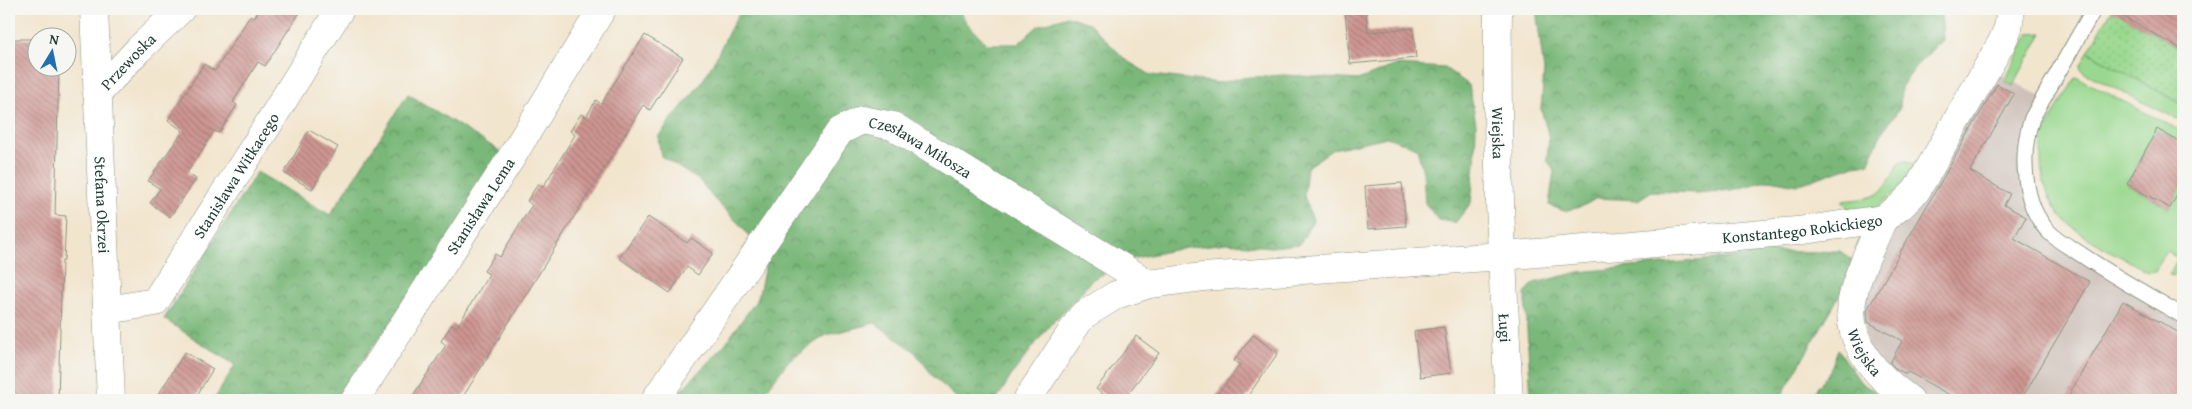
<svg xmlns="http://www.w3.org/2000/svg" width="2192" height="409" viewBox="0 0 2192 409" font-family="'Gentium Book Plus',serif">
<style>
.industrial{fill:#cec1ba}
.grass{fill:#99d88e;stroke:#5c8a61}
.forest{fill:url(#forest-crowns);stroke:#4c7a56}
.garden{fill:url(#garden-dots);stroke:#5c8a61}
.building{fill:url(#building-back-hatch)}
.lines{fill:none;stroke-linecap:round;stroke-linejoin:round}
.lane-casing{stroke:#889181;stroke-width:17}
.street-casing{stroke:#889181;stroke-width:29}
.lane{stroke:#fff;stroke-width:15}
.street{stroke:#fff;stroke-width:28}
.labels{text-anchor:middle;dominant-baseline:central;stroke-width:4.5;stroke-linejoin:round;paint-order:stroke}
.street-label{font-size:16px;fill:#1f3d34;stroke:#f6f6f2}
</style>
<defs>
<pattern id="forest-crowns" width="20" height="18" patternUnits="userSpaceOnUse" patternTransform="scale(1.25)"><rect width="20" height="18" fill="#7ab879"/><path d="M2 6a3 3 0 1 1 6 0M12 15a3 3 0 1 1 6 0" fill="none" stroke="#639764"/></pattern>
<pattern id="garden-dots" width="8" height="8" patternUnits="userSpaceOnUse" patternTransform="scale(1.25)"><rect width="8" height="8" fill="#99d88e"/><path d="M2 2h.1M6 6h.1" fill="none" stroke="#83ba7b" stroke-width="1.8" stroke-linecap="round"/></pattern>
<pattern id="building-back-hatch" width="6" height="6" patternUnits="userSpaceOnUse" patternTransform="scale(1.25)"><rect width="6" height="6" fill="#ce9591"/><path d="M-1 5l2 2M0 0l6 6M5-1l2 2" fill="none" stroke="#a77b77"/></pattern>
</defs>
<rect width="100%" height="100%" fill="#f6f6f2"/>
<filter id="ink" filterUnits="userSpaceOnUse"><feTurbulence type="fractalNoise" baseFrequency=".02" numOctaves="2"/><feDisplacementMap in="SourceGraphic" scale="10" xChannelSelector="R" yChannelSelector="G"/><feConvolveMatrix kernelMatrix="1 2 1 2 8 2 1 2 1" color-interpolation-filters="sRGB"/></filter>
<filter id="wash" filterUnits="userSpaceOnUse"><feTurbulence type="fractalNoise" baseFrequency=".0096" numOctaves="4" result="noise"/><feDisplacementMap in="SourceGraphic" scale="20" xChannelSelector="R" yChannelSelector="G"/><feGaussianBlur stdDeviation="1.12" result="paint"/><feColorMatrix in="noise" values="0 0 0 0 0 0 0 0 0 0 0 0 0 0 0 0 0 1.4 0 .05"/><feComposite in="paint" operator="in"/></filter>
<g filter="url(#wash)">
<rect width="100%" height="100%" fill="#f2e5ce"/>
<path class="industrial" d="M 1988,67 L 2043,98 L 2024,153 L 2046,227 L 2183,316 L 2183,400 L 1892,400 L 1866,351 L 1862,289 L 1883,219 Z"/>
<path class="grass" d="M 2042,33 L 2013,86 L 2006,82 C 2006,75 2024,44 2028,34 Z
M 2088,52 L 2183,105 L 2183,122 L 2083,72 L 2080,67 Z
M 2076,77 L 2181,131 L 2176,140 L 2157,129 L 2127,184 L 2169,208 L 2183,184 L 2183,267 L 2179,276 L 2169,275 L 2178,258 L 2166,251 L 2155,271 L 2148,272 C 2123,257 2093,244 2070,225 C 2046,206 2034,163 2045,134 C 2052,114 2065,96 2076,77 Z
M 1907,160 L 1917,167 L 1910,179 L 1876,208 L 1849,210 L 1842,201 C 1883,197 1879,197 1900,162 Z"/>
<path class="forest" d="M 742,9 L 959,9 L 966,22 L 987,44 L 1018,44 L 1038,26 L 1067,16 L 1089,23 L 1127,61 L 1151,75 L 1220,83 L 1239,78 L 1284,75 L 1358,80 L 1396,65 L 1445,68 L 1469,85 L 1476,124 L 1475,162 L 1471,203 L 1455,223 L 1438,220 L 1425,203 L 1423,172 L 1417,148 L 1387,137 L 1333,149 L 1307,167 L 1304,196 L 1313,220 L 1300,244 L 1271,247 L 1226,243 L 1178,249 L 1135,258 L 1091,280 L 1076,299 L 1050,325 L 1013,373 L 997,399 L 959,400 L 934,377 L 914,351 L 875,323 L 826,335 L 789,360 L 759,400 L 672,400 L 725,344 L 758,298 L 766,262 L 744,229 L 714,199 L 700,181 L 661,156 L 658,137 C 671,118 688,101 701,83 C 717,60 726,33 742,9 Z
M 1536,9 L 1946,9 L 1941,13 L 1943,40 L 1919,63 L 1901,87 L 1900,108 L 1882,132 L 1868,164 L 1849,167 L 1797,185 L 1770,180 L 1732,190 L 1696,193 L 1652,191 L 1638,200 L 1597,198 L 1581,207 L 1564,211 L 1549,205 L 1554,171 L 1547,160 L 1549,137 L 1541,109 L 1544,71 Z
M 408,94 L 511,158 L 334,400 L 214,400 L 235,365 L 164,319 L 257,172 L 330,215 Z
M 1768,251 L 1801,252 L 1840,251 L 1851,259 L 1853,272 L 1779,400 L 1531,400 L 1525,293 L 1534,283 L 1579,272 L 1747,256 Z
M 1838,349 L 1861,383 L 1876,392 L 1878,400 L 1808,400 L 1830,371 Z"/>
<path class="garden" d="M 2112,10 L 2183,50 L 2183,105 L 2088,52 Z"/>
<g id="blocks">
<path class="building" d="M 260,9 L 302,9 L 265,66 L 258,62 L 233,102 L 237,105 L 219,133 L 214,131 L 187,173 L 196,179 L 170,217 L 150,203 L 160,189 L 148,181 L 183,131 L 168,120 L 204,64 L 215,71 L 250,16 L 254,18 Z
M 2109,9 L 2183,9 L 2183,50 L 2158,36 Z
M 1366,10 L 1368,32 L 1413,28 L 1416,58 L 1350,64 L 1345,12 Z
M 645,35 L 683,58 L 650,110 L 643,105 L 461,400 L 410,400 L 446,345 L 441,341 L 452,324 L 457,327 L 489,274 L 484,271 L 495,254 L 500,257 L 522,221 L 532,205 L 527,201 L 538,184 L 543,187 L 575,135 L 570,131 L 581,114 L 586,117 L 596,100 L 601,104 Z
M 9,39 L 33,39 L 33,55 L 38,55 L 38,68 L 59,68 L 55,215 L 66,216 L 64,261 L 62,261 L 58,400 L 9,400 L 9,307 L 14,181 L 9,180 Z
M 1997,84 L 2014,94 L 1970,171 L 2010,194 L 2004,205 L 2026,217 L 2014,238 L 2090,282 L 2021,400 L 1959,400 L 1908,372 L 1906,374 L 1895,368 L 1890,363 L 1902,341 L 1868,322 L 1867,310 Z
M 2157,129 L 2183,144 L 2183,184 L 2170,208 L 2127,184 Z
M 309,130 L 338,147 L 312,189 L 284,173 Z
M 1402,183 L 1406,226 L 1368,229 L 1365,186 Z
M 648,217 L 687,243 L 691,238 L 713,253 L 698,275 L 687,267 L 670,293 L 619,258 Z
M 2123,301 L 2183,335 L 2183,400 L 2066,400 Z
M 1444,327 L 1451,373 L 1420,377 L 1414,331 Z
M 1253,335 L 1278,353 L 1245,400 L 1213,400 L 1240,365 L 1234,361 Z
M 1136,336 L 1159,353 L 1123,400 L 1111,400 L 1096,389 Z
M 185,352 L 213,369 L 194,400 L 155,400 Z"/>
</g>
</g>
<g filter="url(#ink)">
<use href="#blocks" fill-opacity="0" stroke="#889181" stroke-width="1"/>
<g class="lines">
<g class="lane-casing">
<path id="lane" d="M 2094,9 L 2032,118 C 2020,152 2022,206 2050,233 C 2059,242 2072,248 2082,255 C 2115,277 2149,296 2183,316"/>
</g>
<g class="street-casing">
<g id="street">
<path id="s1" d="M 94,9 L 111,400"/>
<path id="s2" d="M 1498,9 C 1496,139 1502,270 1509,400"/>
<path id="s3" d="M 97,94 L 138,50 L 181,9"/>
<path id="s4" d="M 1883,219 C 1873,243 1860,267 1854,291 C 1841,338 1874,375 1910,400"/>
<path id="s5" d="M 108,310 L 155,302 L 261,136 L 340,9"/>
<path id="s6" d="M 355,400 L 511,158 L 602,9"/>
<path id="s7" d="M 655,400 L 840,131 L 862,120 L 893,126 L 1149,284"/>
<path id="s8" d="M 1027,400 L 1082,316 L 1116,295 L 1149,284 L 1203,277 L 1502,256 L 1797,231 L 1883,219 L 1901,206 L 1916,191 L 1928,171 L 2002,42 L 2008,28 L 2011,9"/>
</g>
</g>
<use href="#lane" class="lane"/>
<use href="#street" class="street"/>
</g>
</g>
<g class="labels">
<g class="street-label">
<text stroke="none"><textPath href="#s3" startOffset="45">Przewoska</textPath></text>
<text stroke="none"><textPath href="#s2" startOffset="124">Wiejska</textPath></text>
<text stroke="none"><textPath href="#s7" startOffset="416">Czesława Miłosza</textPath></text>
<text stroke="none"><textPath href="#s5" startOffset="198">Stanisława Witkacego</textPath></text>
<text stroke="none"><textPath href="#s1" startOffset="196">Stefana Okrzei</textPath></text>
<text stroke="none"><textPath href="#s6" startOffset="231">Stanisława Lema</textPath></text>
<text stroke="none"><textPath href="#s8" startOffset="831">Konstantego Rokickiego</textPath></text>
<text stroke="none"><textPath href="#s2" startOffset="319">Ługi</textPath></text>
<text stroke="none"><textPath href="#s4" startOffset="142">Wiejska</textPath></text>
</g>
</g>
<rect width="2192" height="409" fill="none" stroke="#f6f6f2" stroke-width="30"/>
<g transform="translate(52 52) rotate(10)"><circle r="24" fill="#f6f6f2" stroke="#a0aca6"/>
<path d="M0-4L9 19L0 12L-9 19Z" fill="#1f6fb2"/>
<text y="-8" font-size="14" font-weight="bold" text-anchor="middle" fill="#1f3d34">N</text>
</g>
</svg>
